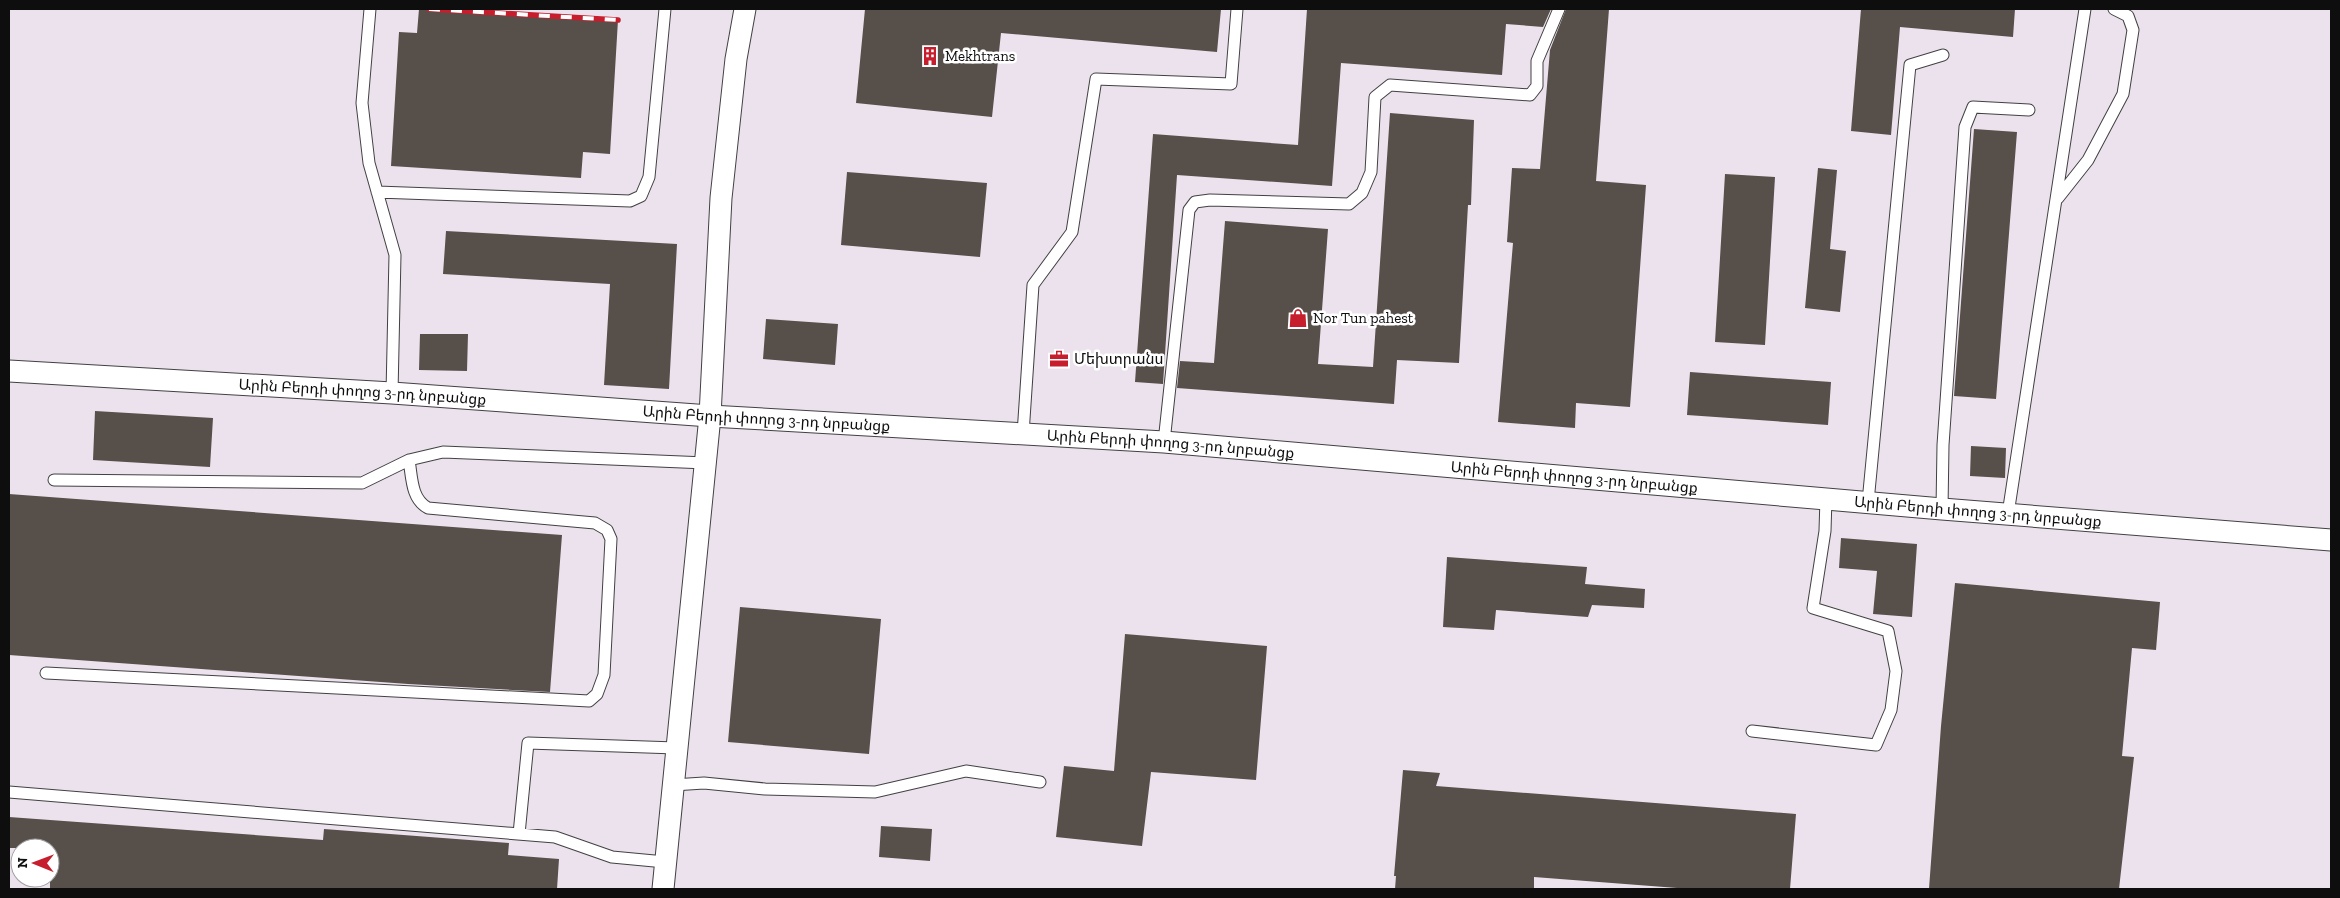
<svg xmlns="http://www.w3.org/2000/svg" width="2340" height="898" viewBox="0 0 2340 898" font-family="'Zilla Slab','Noto Sans Armenian',serif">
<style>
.industrial{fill:#ece2ed;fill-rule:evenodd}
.building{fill:#574f4a}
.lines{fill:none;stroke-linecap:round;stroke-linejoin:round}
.lane-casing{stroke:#414141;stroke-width:13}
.street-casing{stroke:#414141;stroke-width:23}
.lane{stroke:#fff;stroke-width:11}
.street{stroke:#fff;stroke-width:21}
.rail-casing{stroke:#c61e2d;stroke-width:5.5}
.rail{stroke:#fff;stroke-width:4;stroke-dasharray:11;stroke-linecap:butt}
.labels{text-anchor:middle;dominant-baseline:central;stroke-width:5;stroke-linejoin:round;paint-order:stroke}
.poi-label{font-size:15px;fill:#0e0e0e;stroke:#fff;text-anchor:start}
.street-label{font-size:15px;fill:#0e0e0e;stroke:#fff}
</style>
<rect width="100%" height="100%" fill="#fffbef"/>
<path class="industrial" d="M 9,9 L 2331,9 L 2331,889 L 9,889 ZM 20,848 L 50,848 L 50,878 L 20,878 Z"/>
<path class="building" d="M 419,9 L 618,20 L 610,154 L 583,152 L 581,178 L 391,166 L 399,32 L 417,33 Z
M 865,9 L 1221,9 L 1217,52 L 1001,33 L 992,117 L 856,103 Z
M 1307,9 L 1551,9 L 1543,27 L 1506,24 L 1502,75 L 1341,63 L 1332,186 L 1177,175 L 1163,384 L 1135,382 L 1153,134 L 1298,145 Z
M 1566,9 L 1609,9 L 1596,181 L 1646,185 L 1630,407 L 1576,403 L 1575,428 L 1498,422 L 1513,243 L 1507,242 L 1512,168 L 1540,169 L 1550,50 Z
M 1861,9 L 2015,9 L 2013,37 L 1900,27 L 1891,135 L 1851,131 Z
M 1390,113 L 1474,120 L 1471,205 L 1468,205 L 1459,363 L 1397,360 L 1394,404 L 1177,388 L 1180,361 L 1214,363 L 1225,221 L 1328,229 L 1318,364 L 1373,367 Z
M 1974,129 L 2017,132 L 1996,399 L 1954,396 Z
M 1818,168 L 1837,170 L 1830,249 L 1846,251 L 1840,312 L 1805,308 Z
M 847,172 L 987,183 L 980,257 L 841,245 Z
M 1725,174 L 1775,177 L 1765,345 L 1715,342 Z
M 446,231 L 677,244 L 669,389 L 604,385 L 610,284 L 443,274 Z
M 766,319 L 838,324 L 835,365 L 763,359 Z
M 420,334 L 468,334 L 467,371 L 419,370 Z
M 1690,372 L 1831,382 L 1828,425 L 1687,415 Z
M 95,411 L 213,418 L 210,467 L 93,460 Z
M 1971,446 L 2006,448 L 2005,478 L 1970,476 Z
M 9,494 L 562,535 L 550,692 L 408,684 L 9,655 Z
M 1841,538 L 1917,544 L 1912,617 L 1873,614 L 1877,571 L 1839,568 Z
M 1447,557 L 1587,567 L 1585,584 L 1645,589 L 1644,608 L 1592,605 L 1588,617 L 1496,610 L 1494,630 L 1443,627 Z
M 1955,583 L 2160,602 L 2156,650 L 2132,648 L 2122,756 L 2134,757 L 2119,889 L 1929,889 L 1941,726 Z
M 740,607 L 881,619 L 869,754 L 728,742 Z
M 1125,634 L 1267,646 L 1256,780 L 1151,772 L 1142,846 L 1056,837 L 1064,766 L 1114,771 Z
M 1403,770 L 1440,773 L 1436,786 L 1796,814 L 1790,889 L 1690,889 L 1534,877 L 1534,889 L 1395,889 L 1396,876 L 1394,876 Z
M 9,817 L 323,840 L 324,829 L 509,843 L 508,855 L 559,859 L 557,889 L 50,889 L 50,848 L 9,848 Z
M 881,826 L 932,829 L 930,861 L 879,857 Z"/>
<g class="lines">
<g class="lane-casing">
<path id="lane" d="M 370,9 L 362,103 L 369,163 L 395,255 L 392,393
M 377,192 L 630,201 L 641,196 L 649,177 L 665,9
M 2058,198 L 2088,160 L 2123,94 L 2133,30 L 2128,16 L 2114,9
M 1023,434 L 1033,285 L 1072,232 L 1096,79 L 1231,84 L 1237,9
M 1164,442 L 1189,210 L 1195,202 L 1210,200 L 1349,204 L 1362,193 L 1371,172 L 1375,97 L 1390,85 L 1530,95 L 1537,86 L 1537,61 L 1559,9
M 54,480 L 362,483 L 409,460 L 443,452 L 706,463
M 1868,502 L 1910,65 L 1943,55
M 1942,509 L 1943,445 L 1965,127 L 1973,107 L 2029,110
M 2008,514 L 2085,9
M 46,673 L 589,701 L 597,694 L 604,675 L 611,539 L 607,530 L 595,523 L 428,508 C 411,499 412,477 409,460
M 1752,731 L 1876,745 L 1891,710 L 1896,671 L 1888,631 L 1813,608 L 1825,531 L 1826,498
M 673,785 L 704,783 L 765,789 L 875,792 L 966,771 L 1040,782
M 9,792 L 555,837 L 612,857 L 665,862
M 519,834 L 528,743 L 676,748"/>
</g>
<g class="street-casing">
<g id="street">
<path id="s1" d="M 9,371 L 392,393 L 710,416 L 1164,442 L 1942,509 L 2331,540"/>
<path d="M 663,889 L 710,416 L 721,198 L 736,59 L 745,9"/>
</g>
</g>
<use href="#lane" class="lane"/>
<use href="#street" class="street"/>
<g class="rail-casing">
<path id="rail" d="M 429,9 L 618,20"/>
</g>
<use href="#rail" class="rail"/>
</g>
<defs>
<g id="building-bare" transform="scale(1.5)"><path d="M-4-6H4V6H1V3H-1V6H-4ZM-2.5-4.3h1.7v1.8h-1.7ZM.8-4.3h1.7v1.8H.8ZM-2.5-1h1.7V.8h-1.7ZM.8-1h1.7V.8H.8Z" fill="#c61e2d" stroke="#fff" stroke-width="2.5" paint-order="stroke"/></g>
<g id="shop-bare" transform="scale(1.5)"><path d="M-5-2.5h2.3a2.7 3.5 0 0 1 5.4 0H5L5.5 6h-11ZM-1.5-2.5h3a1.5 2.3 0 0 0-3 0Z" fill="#c61e2d" stroke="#fff" stroke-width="2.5" paint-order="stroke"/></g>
<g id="office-bare" transform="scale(1.5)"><path d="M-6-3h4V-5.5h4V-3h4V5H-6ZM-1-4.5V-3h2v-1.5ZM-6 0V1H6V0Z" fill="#c61e2d" stroke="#fff" stroke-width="2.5" paint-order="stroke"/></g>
</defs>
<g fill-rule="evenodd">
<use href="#building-bare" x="930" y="56"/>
<use href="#shop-bare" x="1298" y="318"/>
<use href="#office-bare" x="1059" y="359"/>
</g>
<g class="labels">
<g class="poi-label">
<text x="945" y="56">Mekhtrans</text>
<text x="1313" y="318">Nor Tun pahest</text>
<text x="1074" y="359">Մեխտրանս</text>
</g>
<g class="street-label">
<text stroke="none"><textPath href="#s1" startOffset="354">Արին Բերդի փողոց 3-րդ նրբանցք</textPath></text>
<text stroke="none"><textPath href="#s1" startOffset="759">Արին Բերդի փողոց 3-րդ նրբանցք</textPath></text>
<text stroke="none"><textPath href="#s1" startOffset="1164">Արին Բերդի փողոց 3-րդ նրբանցք</textPath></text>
<text stroke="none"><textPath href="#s1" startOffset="1569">Արին Բերդի փողոց 3-րդ նրբանցք</textPath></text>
<text stroke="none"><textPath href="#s1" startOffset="1974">Արին Բերդի փողոց 3-րդ նրբանցք</textPath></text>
</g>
</g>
<rect width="2340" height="898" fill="none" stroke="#0e0e0e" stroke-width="20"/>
<g transform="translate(35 863) rotate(271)"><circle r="24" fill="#ffffff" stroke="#9f9f9f"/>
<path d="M0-4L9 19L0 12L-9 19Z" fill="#c61e2d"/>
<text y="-8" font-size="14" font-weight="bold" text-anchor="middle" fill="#0e0e0e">N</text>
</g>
</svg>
